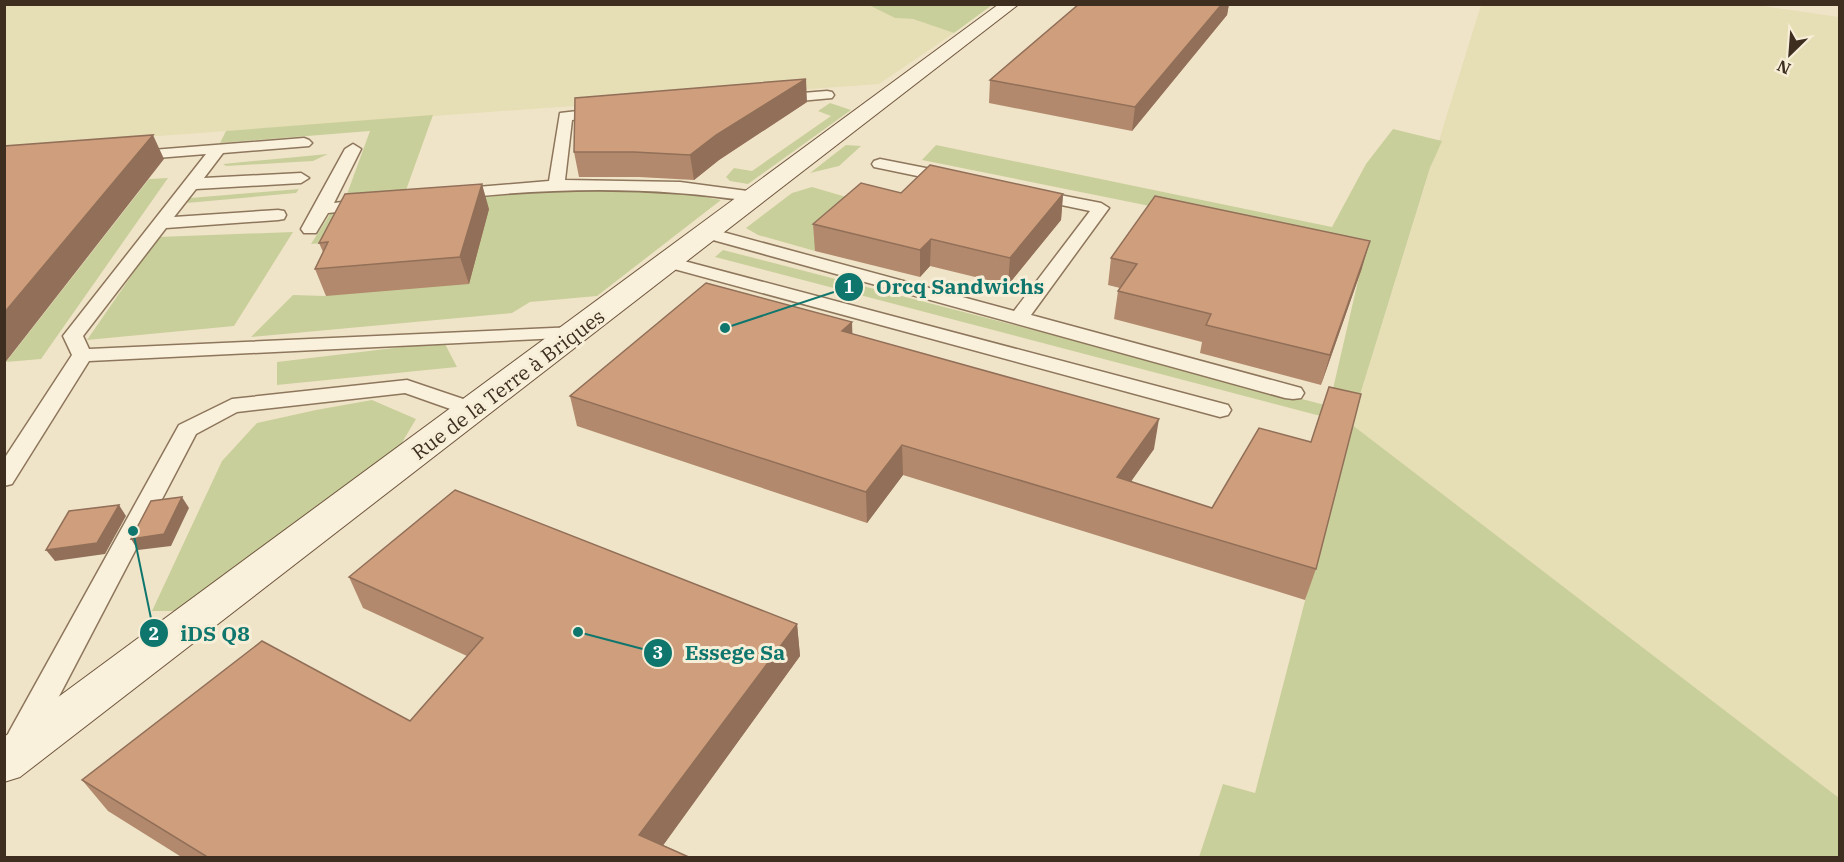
<svg xmlns="http://www.w3.org/2000/svg" width="1844" height="862" viewBox="0 0 1844 862" font-family="'IBM Plex Serif',serif">
<style>
.farmland{fill:#e6deb5}
.green{fill:#c9cf9b}
.lines{fill:none;stroke-linecap:round;stroke-linejoin:round}
.lane-casing{stroke:#8d765c;stroke-width:3}
.secondary-casing{stroke:#6f573f;stroke-width:2}
.lane{fill:#faf1dc;fill-rule:evenodd}
.secondary{fill:#faf1dc;fill-rule:evenodd}
.wall{fill:#b2896c}
.shaded-wall{fill:#916f58}
.building{fill:#cf9f7d;stroke:#916f58;stroke-width:1.5}
.labels{text-anchor:middle;dominant-baseline:central;stroke-width:6;stroke-linejoin:round;paint-order:stroke}
.street-label{font-size:20px;fill:#3d2e20;stroke:#f7eed8}
.leader{fill:none;stroke:#0f766e;stroke-width:2}
.callout-dot{fill:#0f766e;stroke:#f7eed8;stroke-width:2}
.mark-label{font-size:18px;text-anchor:middle;font-weight:bold;fill:#fff}
.callout-label{font-size:21px;text-anchor:middle;font-weight:bold;fill:#0f766e;stroke:#f7eed8;stroke-width:6;stroke-linejoin:round;paint-order:stroke}
</style>
<rect width="100%" height="100%" fill="#f0e4c8"/>
<path class="farmland" d="M 869,4 L 895,18 L 913,19 L 954,33 L 879,84 L 5,147 L 5,5 Z
M 1748,4 L 1839,17 L 1839,798 L 1351,424 L 1481,5 Z"/>
<path class="green" d="M 869,5 L 992,5 L 954,33 L 913,19 L 895,18 Z
M 830,103 L 851,110 L 748,184 L 730,181 L 726,177 L 734,168 L 752,171 L 831,116 L 818,111 Z
M 433,115 L 405,193 L 347,194 L 370,131 L 220,143 L 226,131 Z
M 1393,129 L 1442,141 L 1430,168 L 1351,424 L 1839,798 L 1839,857 L 1199,857 L 1223,784 L 1255,793 L 1351,424 L 715,257 L 723,250 L 1329,406 L 1361,268 L 1264,229 L 922,160 L 936,145 L 1332,227 L 1366,164 Z
M 846,145 L 861,146 L 839,166 L 810,173 Z
M 328,154 L 313,161 L 226,166 L 223,164 Z
M 168,178 L 41,359 L 6,362 L 149,179 Z
M 812,187 L 870,204 L 815,251 L 758,235 L 746,228 L 792,193 Z
M 569,188 L 687,194 L 721,200 L 597,296 L 530,302 L 512,313 L 251,337 L 293,295 L 326,296 L 344,241 L 311,244 L 330,214 Z
M 299,189 L 296,193 L 187,203 L 190,198 Z
M 293,232 L 234,326 L 87,340 L 158,237 Z
M 444,342 L 457,367 L 277,385 L 277,362 Z
M 372,400 L 416,419 L 400,446 L 190,611 L 152,611 L 222,461 L 257,423 L 316,410 Z"/>
<g class="lines">
<g class="lane-casing">
<path id="lane" d="M 827,91 L 832,92 L 834,95 L 832,98 L 778,103 L 771,99 L 778,95 Z
M 604,108 L 611,112 L 609,115 L 572,120 L 565,180 L 680,182 L 755,192 L 763,197 L 755,202 C 654,186 555,187 453,199 L 445,194 L 453,189 L 549,181 L 560,113 Z
M 304,138 L 309,140 L 312,143 L 309,146 L 223,153 L 204,178 L 301,173 L 309,178 L 301,183 L 196,189 L 174,217 L 278,210 L 284,211 L 286,215 L 284,219 L 278,220 L 166,228 L 83,336 L 89,349 L 575,327 L 582,329 L 585,333 L 582,337 L 89,361 L 12,484 L 4,486 L 4,459 L 72,355 L 63,336 L 206,154 L 132,160 L 127,158 L 124,155 L 127,152 Z
M 353,144 L 361,149 L 334,203 L 366,199 L 374,204 L 366,209 L 328,213 L 316,233 L 304,233 L 301,229 L 345,149 Z
M 880,159 L 951,173 L 959,178 L 951,183 L 874,167 L 872,164 L 874,161 Z
M 1034,190 L 1101,203 L 1109,208 L 1031,315 L 1301,388 L 1304,393 L 1301,398 L 1293,399 L 1285,398 L 702,237 L 699,233 L 702,229 L 708,228 L 1014,311 L 1090,211 L 1028,198 L 1026,195 Z
M 669,257 L 1228,405 L 1231,410 L 1228,415 L 1220,417 L 663,266 L 660,262 L 663,258 Z
M 407,380 L 481,405 L 484,410 L 481,415 L 473,417 L 405,393 L 237,412 L 196,434 L 31,750 L 20,754 L 9,750 L 5,741 L 9,732 L 179,425 L 232,399 Z"/>
</g>
<g class="secondary-casing">
<path id="secondary" d="M 999,4 L 1019,4 L 20,777 L 4,782 L 4,737 Z"/>
</g>
<use href="#lane" class="lane"/>
<use href="#secondary" class="secondary"/>
</g>
<path class="wall" d="M 1079,4 L 1229,4 L 1227,15 L 1132,131 L 989,103 L 990,80 Z
M 807,102 L 719,160 L 694,180 L 639,177 L 579,177 L 574,152 Z
M 901,193 L 1063,194 L 1061,220 L 1008,285 L 930,266 L 920,277 L 815,251 L 813,224 Z
M 489,209 L 469,284 L 326,296 L 315,269 L 323,252 L 319,243 Z
M 1111,258 L 1362,268 L 1321,385 L 1200,353 L 1202,342 L 1114,319 L 1118,291 L 1120,288 L 1108,285 Z
M 852,334 L 1154,449 L 1131,481 L 1316,569 L 1305,600 L 903,475 L 867,523 L 577,426 L 570,396 Z
M 349,577 L 797,624 L 800,656 L 663,845 L 691,858 L 183,858 L 108,811 L 82,780 L 410,721 L 467,656 L 363,608 Z"/>
<path class="shaded-wall" d="M 1222,4 L 1229,4 L 1227,15 L 1132,131 L 1135,107 Z
M 806,79 L 807,102 L 719,160 L 694,180 L 690,155 L 716,135 Z
M 153,135 L 164,159 L 4,364 L 4,313 Z
M 482,184 L 489,209 L 469,284 L 460,257 Z
M 1063,194 L 1061,220 L 1008,285 L 1010,258 Z
M 931,239 L 930,266 L 920,277 L 920,250 Z
M 1370,241 L 1362,268 L 1321,385 L 1330,355 Z
M 852,322 L 853,350 L 842,331 Z
M 1159,419 L 1154,449 L 1113,507 L 1117,477 Z
M 902,445 L 903,475 L 867,523 L 866,492 Z
M 182,497 L 189,508 L 171,546 L 138,550 L 131,539 Z
M 119,505 L 126,516 L 105,554 L 55,561 L 46,550 Z
M 797,624 L 800,656 L 654,858 L 639,835 Z"/>
<path class="building" d="M 1079,4 L 1222,4 L 1135,107 L 990,80 Z
M 806,79 L 716,135 L 690,155 L 634,152 L 574,152 L 575,98 Z
M 153,135 L 4,313 L 4,146 Z
M 930,165 L 1063,194 L 1010,258 L 931,239 L 920,250 L 813,224 L 861,183 L 901,193 Z
M 482,184 L 460,257 L 315,269 L 328,242 L 319,243 L 345,194 Z
M 1155,196 L 1370,241 L 1330,355 L 1206,325 L 1211,314 L 1118,291 L 1137,264 L 1111,258 Z
M 706,283 L 852,322 L 842,331 L 1159,419 L 1117,477 L 1212,508 L 1259,428 L 1311,442 L 1329,387 L 1361,394 L 1316,569 L 902,445 L 866,492 L 570,396 Z
M 455,490 L 797,624 L 639,835 L 691,858 L 209,858 L 82,780 L 262,641 L 410,721 L 483,638 L 349,577 Z
M 182,497 L 164,534 L 131,539 L 151,501 Z
M 119,505 L 97,543 L 46,550 L 69,511 Z"/>
<g class="labels">
<g class="street-label">
<text transform="translate(508 384) rotate(-37)">Rue de la Terre à Briques</text>
</g>
</g>
<path class="leader" d="M725 328L849 287M133 531L154 633M578 632L658 653"/>
<g class="callout-dot">
<circle cx="725" cy="328" r="6"/>
<circle cx="133" cy="531" r="6"/>
<circle cx="578" cy="632" r="6"/>
<circle cx="849" cy="287" r="15"/>
<circle cx="154" cy="633" r="15"/>
<circle cx="658" cy="653" r="15"/>
</g>
<g class="mark-label">
<text x="849" y="293">1</text>
<text x="154" y="640">2</text>
<text x="658" y="659">3</text>
</g>
<g class="callout-label">
<text x="960" y="294">Orcq Sandwichs</text>
<text x="215" y="641">iDS Q8</text>
<text x="735" y="660">Essege Sa</text>
</g>
<rect width="1844" height="862" fill="none" stroke="#3d2e20" stroke-width="12"/>
<g transform="translate(1790 54) rotate(205)" stroke="#f7eed8" stroke-width="4.5" paint-order="stroke">
<path d="M0-4.5L10 22L0 15L-10 22Z" fill="#3d2e20"/>
<text y="-9" font-size="16" font-weight="bold" text-anchor="middle" fill="#3d2e20">N</text>
</g>
</svg>
